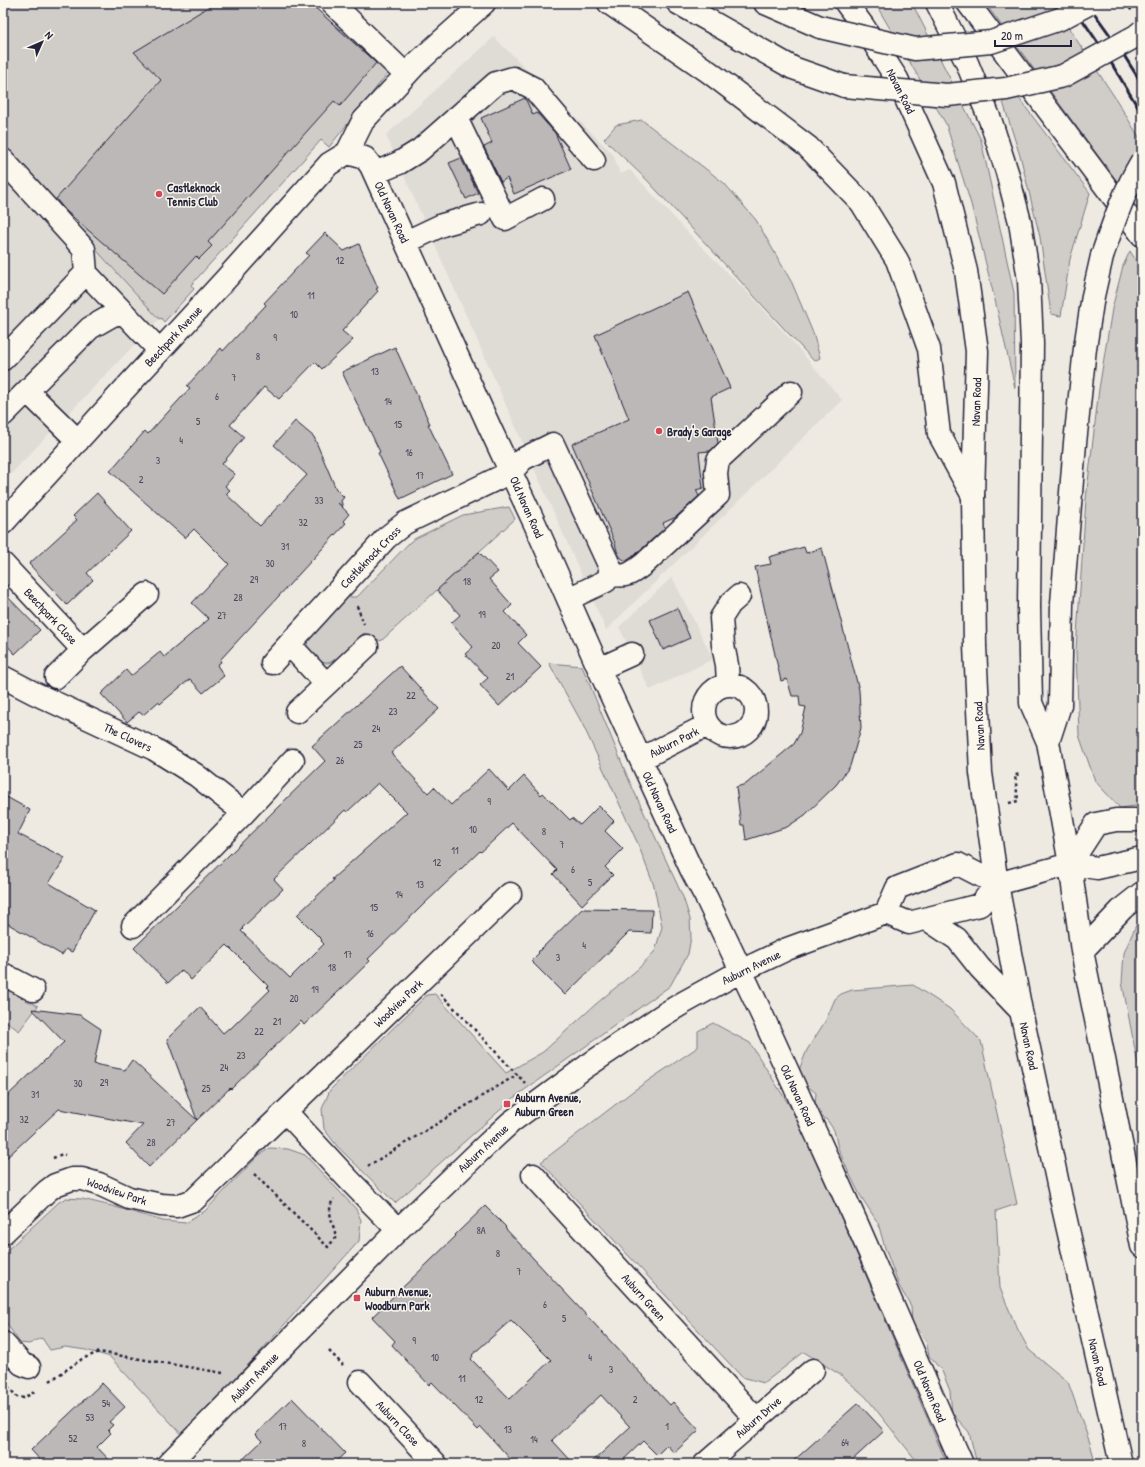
<svg xmlns="http://www.w3.org/2000/svg" width="1145" height="1467" viewBox="0 0 1145 1467" font-family="'Patrick Hand',sans-serif">
<style>
.built{fill:#dfdbd5}
.green{fill:#d0cdc9;stroke:#797882}
.building{fill:#bcb8b8;stroke:#22223b;fill-rule:evenodd}
.lines{fill:none;stroke-linecap:round;stroke-linejoin:round}
.minor-casing{stroke:#22223b;stroke-width:25}
.major-casing{stroke:#22223b;stroke-width:25}
.highway-casing{stroke:#22223b;stroke-width:25}
.path{stroke:#22223b;stroke-width:2.5;stroke-dasharray:3 3;stroke-linecap:butt}
.minor{stroke:#fbf7ec;stroke-width:22}
.major{stroke:#fbf7ec;stroke-width:22}
.highway{stroke:#fbf7ec;stroke-width:22}
.rail{stroke:#22223b;stroke-width:3}
.major-bridge-casing{stroke:#22223b;stroke-width:25;stroke-linecap:butt}
.highway-bridge-casing{stroke:#22223b;stroke-width:25;stroke-linecap:butt}
.major-bridge{stroke:#fbf7ec;stroke-width:22}
.highway-bridge{stroke:#fbf7ec;stroke-width:22}
.poi-dot{fill:#d1495b;stroke:#fbf7ec;stroke-width:1.5}
.labels{text-anchor:middle;dominant-baseline:central;stroke-width:3;stroke-linejoin:round;paint-order:stroke}
.number-label{font-size:10px;fill:#48485a}
.street-label{font-size:12px;fill:#22223b;stroke:#fbf7ec}
.poi-label{font-size:12px;font-weight:bold;fill:#22223b;stroke:#fbf7ec;text-anchor:start}
</style>
<rect width="100%" height="100%" fill="#eeeae2"/>
<filter id="ink" filterUnits="userSpaceOnUse"><feTurbulence type="fractalNoise" baseFrequency=".025" numOctaves="2"/><feDisplacementMap in="SourceGraphic" scale="8" xChannelSelector="R" yChannelSelector="G"/><feConvolveMatrix kernelMatrix="1 2 1 2 8 2 1 2 1" color-interpolation-filters="sRGB"/></filter>
<g filter="url(#ink)">
<path class="built" d="M 494,37 L 613,154 L 620,174 L 630,170 L 691,236 L 755,300 L 792,341 L 842,400 L 606,630 L 386,135 Z
M 3,147 L 159,319 L 3,482 Z
M 672,577 L 713,659 L 650,690 L 619,627 Z"/>
<path class="green" d="M 3,3 L 310,3 L 388,73 L 329,147 L 321,140 L 191,285 L 194,289 L 164,322 L 161,318 L 159,319 L 3,147 Z
M 875,3 L 912,3 L 981,140 L 1014,293 L 1015,388 L 995,300 L 971,204 L 946,124 Z
M 985,3 L 1052,3 L 1114,96 L 1142,142 L 1142,218 L 1122,188 Z
M 1018,97 L 1090,193 L 1070,259 L 1061,316 L 1051,314 L 1040,237 L 1021,159 L 1002,99 Z
M 642,120 L 724,183 L 756,220 L 792,283 L 813,333 L 820,358 L 814,361 L 647,180 L 604,139 L 616,125 Z
M 1130,251 L 1142,270 L 1142,805 L 1120,808 L 1095,781 L 1079,735 L 1076,650 L 1086,499 L 1099,389 L 1112,309 L 1123,266 Z
M 509,507 L 515,519 L 381,641 L 364,633 C 356,639 336,663 327,663 C 321,663 318,659 313,656 C 307,650 306,648 308,640 L 348,597 L 357,597 L 410,542 L 416,538 L 463,515 Z
M 549,663 L 582,666 L 628,778 L 683,897 L 690,919 L 691,937 L 688,954 L 670,986 L 516,1096 L 395,1203 L 337,1146 L 324,1129 L 322,1109 L 330,1090 L 427,995 L 435,994 L 506,1073 L 543,1052 L 596,1004 L 638,969 L 655,951 L 662,927 L 654,886 L 638,844 L 582,723 Z
M 1142,920 L 1142,1086 L 1122,982 L 1124,953 L 1136,925 Z
M 913,985 L 950,1009 L 981,1041 L 1017,1204 L 996,1211 L 1000,1288 L 1015,1324 L 1029,1350 L 1068,1382 L 1091,1446 L 1095,1464 L 977,1464 L 969,1432 L 952,1413 L 950,1391 L 942,1371 L 929,1356 L 926,1340 L 912,1323 L 911,1306 L 899,1286 L 885,1248 L 878,1223 L 860,1195 L 848,1171 L 838,1148 L 834,1130 L 827,1120 L 819,1115 L 815,1104 L 816,1093 L 806,1085 L 799,1070 L 807,1050 L 826,1020 L 835,999 L 841,994 L 852,990 Z
M 3,986 L 38,1006 L 19,1031 L 3,1019 Z
M 713,1023 L 750,1043 L 801,1124 L 947,1464 L 919,1464 L 866,1397 L 842,1376 L 804,1352 L 764,1383 L 742,1377 L 541,1162 L 633,1091 L 698,1047 L 698,1031 Z
M 270,1148 L 288,1149 L 305,1155 L 356,1209 L 361,1220 L 359,1241 L 184,1437 L 110,1357 L 86,1350 L 65,1347 L 50,1350 L 42,1338 L 29,1344 L 20,1343 L 3,1318 L 3,1254 L 59,1202 L 66,1198 L 82,1199 L 112,1206 L 163,1221 L 186,1223 L 205,1211 L 258,1156 Z"/>
<path class="building" d="M 215,3 L 310,3 L 376,63 L 340,106 L 334,101 L 208,242 L 212,246 L 199,259 L 196,256 L 162,294 L 66,211 L 56,199 L 161,80 L 134,52 Z
M 525,98 L 533,115 L 537,113 L 555,133 L 571,169 L 514,194 L 507,178 L 501,182 L 484,147 L 492,143 L 481,118 Z
M 461,158 L 478,193 L 466,199 L 449,163 Z
M 325,233 L 344,251 L 359,244 L 378,288 L 376,289 L 378,291 L 342,331 L 353,340 L 322,369 L 315,362 L 279,399 L 264,387 L 230,425 L 244,437 L 222,464 L 235,474 L 225,486 L 230,490 L 226,494 L 260,526 L 307,475 L 274,445 L 295,421 L 314,437 L 336,489 L 344,497 L 341,501 L 343,507 L 338,503 L 349,514 L 343,521 L 346,523 L 220,660 L 221,662 L 217,665 L 224,676 L 203,693 L 190,679 L 160,704 L 158,702 L 143,715 L 139,712 L 127,722 L 101,694 L 126,670 L 131,676 L 160,652 L 164,657 L 209,619 L 192,603 L 229,564 L 194,529 L 185,538 L 110,471 L 145,431 L 148,434 L 190,388 L 187,386 L 221,348 L 223,351 L 266,305 L 264,303 L 309,255 L 306,253 Z
M 688,292 L 730,388 L 711,397 L 718,443 L 710,451 L 699,452 L 703,488 L 696,490 L 699,496 L 676,517 L 663,523 L 665,528 L 636,554 L 628,560 L 624,560 L 620,557 L 617,551 L 615,543 L 572,444 L 629,419 L 595,335 Z
M 395,347 L 430,424 L 428,424 L 452,474 L 400,499 L 378,453 L 380,452 L 342,372 Z
M 97,493 L 131,531 L 87,573 L 93,580 L 67,605 L 29,564 L 77,520 L 73,516 Z
M 804,547 L 806,553 L 822,548 L 859,690 L 861,728 L 850,766 L 836,785 L 805,815 L 787,827 L 746,840 L 744,825 L 741,825 L 736,787 L 746,784 L 794,744 L 800,733 L 806,707 L 800,706 L 799,696 L 792,696 L 787,679 L 781,681 L 755,567 L 771,564 L 769,557 Z
M 479,552 L 498,572 L 489,579 L 512,605 L 505,612 L 526,635 L 518,643 L 541,667 L 499,706 L 480,685 L 488,678 L 465,654 L 473,647 L 451,623 L 460,615 L 437,590 Z
M 3,592 L 40,630 L 15,654 L 3,641 Z
M 677,608 L 690,638 L 663,650 L 650,620 Z
M 400,666 L 439,709 L 391,753 L 428,793 L 434,787 L 451,805 L 489,769 L 509,791 L 524,776 L 541,795 L 543,793 L 570,820 L 572,818 L 580,825 L 599,806 L 614,821 L 605,831 L 623,849 L 605,867 L 613,875 L 582,905 L 553,874 L 557,870 L 512,823 L 481,852 L 480,851 L 424,904 L 368,959 L 370,961 L 304,1025 L 301,1021 L 231,1089 L 230,1088 L 197,1120 L 167,1039 L 200,1007 L 223,1033 L 229,1028 L 230,1029 L 270,990 L 267,987 L 268,986 L 227,945 L 191,980 L 182,970 L 168,983 L 134,948 L 325,761 L 312,746 ZM 378,783 L 407,812 L 341,871 L 332,879 L 334,880 L 297,915 L 322,940 L 321,941 L 324,944 L 290,978 L 241,931 L 243,929 L 242,928 L 283,889 L 274,879 L 345,810 L 347,812 Z
M 3,795 L 30,810 L 18,834 L 65,858 L 49,883 L 95,910 L 72,952 L 66,949 L 62,955 L 3,921 Z
M 582,909 L 652,910 L 651,933 L 629,932 L 565,995 L 531,961 L 539,953 L 538,952 Z
M 32,1009 L 80,1015 L 101,1029 L 94,1064 L 125,1070 L 132,1060 L 197,1120 L 149,1167 L 126,1143 L 143,1125 L 59,1109 L 3,1161 L 3,1100 L 64,1042 Z
M 485,1206 L 506,1227 L 505,1228 L 670,1405 L 673,1402 L 699,1430 L 674,1453 L 667,1445 L 657,1455 L 643,1441 L 619,1464 L 590,1464 L 630,1427 L 601,1395 L 552,1440 L 574,1464 L 515,1464 L 481,1427 L 478,1430 L 432,1382 L 429,1385 L 392,1345 L 395,1341 L 372,1317 L 456,1236 L 455,1235 ZM 511,1320 L 551,1360 L 510,1399 L 471,1359 L 473,1356 L 472,1355 Z
M 102,1383 L 125,1407 L 109,1422 L 113,1425 L 108,1430 L 111,1433 L 97,1447 L 113,1464 L 44,1464 L 31,1450 Z
M 292,1398 L 345,1453 L 333,1464 L 238,1464 L 262,1441 L 255,1434 Z
M 858,1403 L 884,1431 L 848,1464 L 790,1464 Z"/>
<g class="lines">
<g class="minor-casing">
<path id="minor" d="M 332,3 L 406,75
M 456,118 L 505,219 L 543,199
M 347,153 L 365,158 L 371,166 L 490,428 L 535,524 L 599,669 L 691,869 L 707,899 L 763,1017 L 858,1226 L 962,1464
M 347,153 L 363,121 L 418,62 L 484,3
M 3,160 L 84,249 L 86,273
M 375,173 L 399,163 L 420,150 L 496,83 L 513,78 L 533,88 L 594,160
M 406,242 L 442,225 L 481,214
M 3,359 L 86,273 L 160,351
M 27,391 L 78,441
M 3,415 L 90,328 L 111,316 L 122,312
M 3,523 L 122,392 L 225,280 L 329,164 L 347,153
M 3,564 L 83,650
M 610,574 C 626,578 631,574 644,564 L 718,495 L 716,473 L 718,460 L 791,392
M 289,644 L 326,684
M 272,663 L 386,538 L 405,523 L 511,472 L 523,459 L 553,444 L 610,567 L 610,574 L 606,581 L 568,599
M 599,669 L 632,654
M 3,677 L 34,693 L 154,749 L 196,775 L 244,813
M 56,677 L 83,650 L 147,594
M 728,684 L 727,665 L 723,645 L 721,618 L 730,604 L 739,596
M704 711a26 26 0 1 1 52 0a26 26 0 1 1-52 0Z
M 297,712 L 367,646
M 641,759 L 707,725
M 133,926 L 244,813 L 293,760
M 3,974 L 33,990
M 286,1112 L 350,1181 L 398,1230
M 533,1175 L 756,1419
M 3,1233 L 47,1191 L 55,1185 L 72,1179 L 82,1179 L 99,1184 L 129,1198 L 161,1205 L 177,1206 L 194,1200 L 510,894
M 3,1343 L 22,1364 L 29,1367
M 360,1382 L 436,1464
M 168,1464 L 398,1230 L 484,1147 L 511,1122 L 541,1100 L 587,1066 L 663,1015 L 683,1003 L 741,971 L 787,949 L 886,913 L 909,923 L 964,909 L 980,905 L 997,884 L 958,864 L 897,888 L 886,913
M 705,1464 L 813,1370"/>
</g>
<g class="major-casing">
<path id="major" d="M 846,3 L 863,26 L 897,79 L 944,183 L 966,271 L 977,351 L 973,496 L 975,646 L 981,773 L 997,884 L 1021,1011 L 1062,1203 L 1121,1464
M 937,3 L 967,63 L 991,122 L 1007,172 L 1020,222 L 1029,280 L 1032,344 L 1029,608 L 1031,703 L 1048,742 L 1070,864 L 1082,951 L 1142,1246
M 968,3 L 1142,235
M 1048,742 L 1060,705 L 1062,604 L 1075,443 L 1085,348 L 1093,296 L 1102,256
M 1070,864 L 1096,824 L 1116,820 L 1142,820
M 997,884 L 1070,864 L 1097,868 L 1142,858
M 927,919 L 957,939 L 980,968 L 1021,1011
M 1082,951 L 1123,908 L 1142,893"/>
</g>
<g class="highway-casing">
<path id="highway" d="M 609,3 L 709,72 L 808,147 L 861,202 L 897,260 L 929,349 L 939,434 L 973,496
M 678,3 L 793,68 L 844,86
M 765,3 L 820,27"/>
</g>
<path class="path" d="M 1126,3 L 1132,11
M 357,606 L 364,624
M 1009,803 L 1018,801 L 1015,775 L 1021,774
M 441,994 L 525,1083
M 53,1158 L 62,1154 L 65,1155
M 368,1166 L 518,1074
M 254,1174 L 328,1247 L 336,1237 C 334,1225 325,1209 334,1199
M 329,1351 L 343,1365
M 50,1381 L 82,1359 L 99,1352 L 223,1373
M 4,1382 L 17,1397 L 24,1398 L 36,1391"/>
<use href="#minor" class="minor"/>
<use href="#major" class="major"/>
<use href="#highway" class="highway"/>
<path class="rail" d="M 1071,3 L 1107,56 L 1142,114
M 1087,3 L 1120,49 L 1142,84"/>
<g class="major-bridge-casing">
<path id="major-bridge" d="M 1102,256 C 1113,224 1124,191 1142,161"/>
</g>
<g class="highway-bridge-casing">
<path id="highway-bridge" d="M 820,27 L 915,49 L 991,42 L 1060,19 L 1090,3
M 844,86 L 947,95 L 1006,89 L 1063,76 L 1136,36 L 1142,31"/>
</g>
<use href="#major-bridge" class="major-bridge"/>
<use href="#highway-bridge" class="highway-bridge"/>
</g>
</g>
<g class="poi-dot">
<circle cx="159" cy="194" r="4"/>
<circle cx="659" cy="431" r="4"/>
<rect x="503" y="1100" width="8" height="8" rx="2"/>
<rect x="353" y="1294" width="8" height="8" rx="2"/>
</g>
<g class="labels">
<g class="number-label">
<text x="340" y="260">12</text>
<text x="311" y="295">11</text>
<text x="294" y="314">10</text>
<text x="275" y="337">9</text>
<text x="258" y="356">8</text>
<text x="375" y="371">13</text>
<text x="234" y="377">7</text>
<text x="217" y="396">6</text>
<text x="388" y="401">14</text>
<text x="198" y="421">5</text>
<text x="398" y="424">15</text>
<text x="181" y="440">4</text>
<text x="409" y="452">16</text>
<text x="158" y="460">3</text>
<text x="420" y="475">17</text>
<text x="141" y="479">2</text>
<text x="319" y="500">33</text>
<text x="303" y="522">32</text>
<text x="285" y="546">31</text>
<text x="270" y="563">30</text>
<text x="254" y="579">29</text>
<text x="467" y="581">18</text>
<text x="238" y="597">28</text>
<text x="482" y="614">19</text>
<text x="222" y="615">27</text>
<text x="496" y="645">20</text>
<text x="510" y="676">21</text>
<text x="411" y="695">22</text>
<text x="393" y="711">23</text>
<text x="376" y="728">24</text>
<text x="358" y="744">25</text>
<text x="340" y="760">26</text>
<text x="489" y="801">9</text>
<text x="473" y="829">10</text>
<text x="544" y="831">8</text>
<text x="562" y="844">7</text>
<text x="455" y="850">11</text>
<text x="437" y="862">12</text>
<text x="573" y="869">6</text>
<text x="590" y="882">5</text>
<text x="420" y="884">13</text>
<text x="399" y="894">14</text>
<text x="374" y="907">15</text>
<text x="370" y="933">16</text>
<text x="584" y="945">4</text>
<text x="348" y="954">17</text>
<text x="558" y="957">3</text>
<text x="332" y="967">18</text>
<text x="315" y="989">19</text>
<text x="294" y="998">20</text>
<text x="277" y="1021">21</text>
<text x="259" y="1031">22</text>
<text x="241" y="1055">23</text>
<text x="224" y="1067">24</text>
<text x="104" y="1082">29</text>
<text x="78" y="1083">30</text>
<text x="206" y="1088">25</text>
<text x="35" y="1094">31</text>
<text x="24" y="1119">32</text>
<text x="171" y="1122">27</text>
<text x="151" y="1142">28</text>
<text x="481" y="1230">8A</text>
<text x="498" y="1253">8</text>
<text x="519" y="1271">7</text>
<text x="545" y="1304">6</text>
<text x="564" y="1318">5</text>
<text x="414" y="1340">9</text>
<text x="435" y="1357">10</text>
<text x="590" y="1357">4</text>
<text x="611" y="1369">3</text>
<text x="462" y="1378">11</text>
<text x="479" y="1399">12</text>
<text x="635" y="1399">2</text>
<text x="106" y="1403">54</text>
<text x="90" y="1417">53</text>
<text x="283" y="1426">17</text>
<text x="667" y="1426">1</text>
<text x="508" y="1429">13</text>
<text x="73" y="1438">52</text>
<text x="534" y="1439">14</text>
<text x="845" y="1442">64</text>
<text x="304" y="1443">8</text>
</g>
<g class="street-label">
<text transform="translate(901 91) rotate(63)">Navan Road</text>
<text transform="translate(392 212) rotate(65)">Old Navan Road</text>
<text transform="translate(173 336) rotate(-47)">Beechpark Avenue</text>
<text transform="translate(976 402) rotate(-88)">Navan Road</text>
<text transform="translate(527 507) rotate(66)">Old Navan Road</text>
<text transform="translate(370 557) rotate(-46)">Castleknock Cross</text>
<text transform="translate(51 616) rotate(47)">Beechpark Close</text>
<text transform="translate(979 726) rotate(-93)">Navan Road</text>
<text transform="translate(128 737) rotate(25)">The Clovers</text>
<text transform="translate(674 742) rotate(-27)">Auburn Park</text>
<text transform="translate(660 802) rotate(65)">Old Navan Road</text>
<text transform="translate(751 967) rotate(-26)">Auburn Avenue</text>
<text transform="translate(398 1003) rotate(-44)">Woodview Park</text>
<text transform="translate(1029 1046) rotate(78)">Navan Road</text>
<text transform="translate(798 1095) rotate(65)">Old Navan Road</text>
<text transform="translate(483 1148) rotate(-43)">Auburn Avenue</text>
<text transform="translate(117 1191) rotate(19)">Woodview Park</text>
<text transform="translate(644 1297) rotate(48)">Auburn Green</text>
<text transform="translate(1098 1362) rotate(77)">Navan Road</text>
<text transform="translate(254 1377) rotate(-46)">Auburn Avenue</text>
<text transform="translate(930 1391) rotate(67)">Old Navan Road</text>
<text transform="translate(758 1417) rotate(-41)">Auburn Drive</text>
<text transform="translate(398 1423) rotate(47)">Auburn Close</text>
</g>
<g class="poi-label">
<text x="167" y="187">Castleknock<tspan x="167" dy="14">Tennis Club</tspan></text>
<text x="667" y="431">Brady's Garage</text>
<text x="515" y="1097">Auburn Avenue,<tspan x="515" dy="14">Auburn Green</tspan></text>
<text x="365" y="1291">Auburn Avenue,<tspan x="365" dy="14">Woodburn Park</tspan></text>
</g>
</g>
<rect width="1145" height="1467" fill="none" stroke="#fbf7ec" stroke-width="16"/>
<rect x="8" y="8" width="1129" height="1451" fill="none" stroke="#22223b" stroke-width="1.5" filter="url(#ink)"/>
<g transform="translate(42 42) rotate(45)" stroke="#fbf7ec" stroke-width="3" paint-order="stroke">
<path d="M0-3L7 15L0 10L-7 15Z" fill="#22223b"/>
<text y="-6" font-size="11" font-weight="bold" text-anchor="middle" fill="#22223b">N</text>
</g>
<path d="M995 40v6h76v-6" fill="none" stroke="#22223b" stroke-width="2"/>
<text x="1001" y="40" font-size="12" fill="#22223b" stroke="#fbf7ec" stroke-width="3" paint-order="stroke">20 m</text>
</svg>
